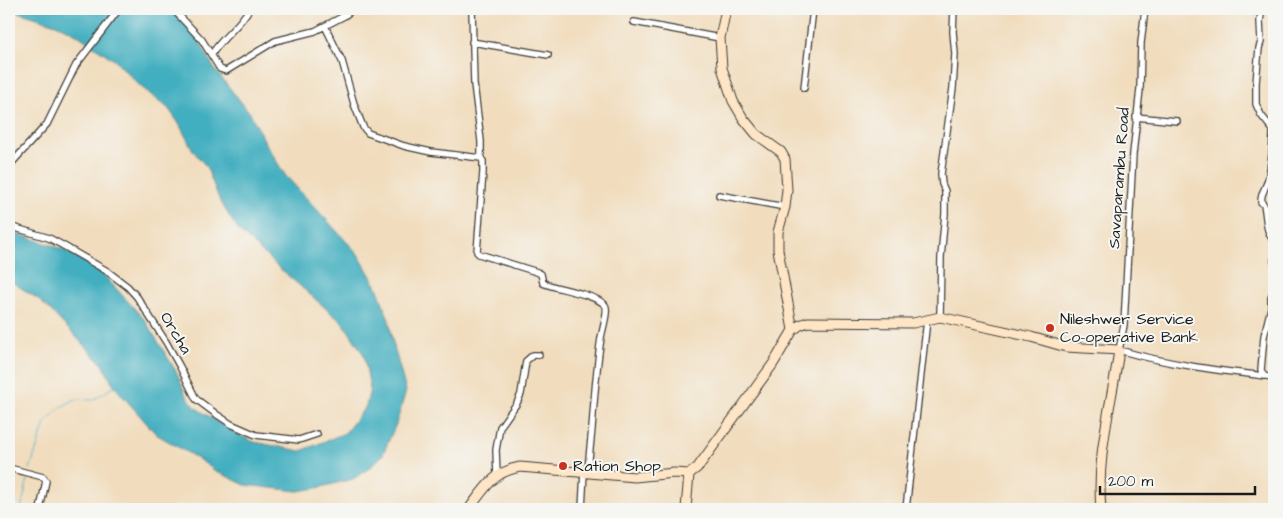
<svg xmlns="http://www.w3.org/2000/svg" width="1283" height="518" viewBox="0 0 1283 518" font-family="'Architects Daughter',sans-serif">
<style>
.water{fill:#42afc0;stroke:#2f666e}
.lines{fill:none;stroke-linecap:round;stroke-linejoin:round}
.stream{stroke:#42afc0;stroke-width:1}
.street-casing{stroke:#3c3934;stroke-width:8}
.secondary-casing{stroke:#3c3934;stroke-width:11}
.street{stroke:#fff;stroke-width:5.5}
.secondary{stroke:#fde5c5;stroke-width:9}
.poi-dot{fill:#c8321e;stroke:#f6f6f2;stroke-width:2}
.labels{text-anchor:middle;dominant-baseline:central;stroke-width:4;stroke-linejoin:round;paint-order:stroke}
.street-label{font-size:16px;fill:#1c1c1c;stroke:#f6f6f2}
.poi-label{font-size:16px;fill:#1c1c1c;stroke:#f6f6f2;text-anchor:start}
</style>
<rect width="100%" height="100%" fill="#f6f6f2"/>
<filter id="ink" filterUnits="userSpaceOnUse"><feTurbulence type="fractalNoise" baseFrequency=".02" numOctaves="2"/><feDisplacementMap in="SourceGraphic" scale="10" xChannelSelector="R" yChannelSelector="G"/><feConvolveMatrix kernelMatrix="1 2 1 2 8 2 1 2 1" color-interpolation-filters="sRGB"/></filter>
<filter id="wash" filterUnits="userSpaceOnUse"><feTurbulence type="fractalNoise" baseFrequency=".0096" numOctaves="4" result="noise"/><feDisplacementMap in="SourceGraphic" scale="20" xChannelSelector="R" yChannelSelector="G"/><feGaussianBlur stdDeviation="1.12" result="paint"/><feColorMatrix in="noise" values="0 0 0 0 0 0 0 0 0 0 0 0 0 0 0 0 0 1.4 0 .05"/><feComposite in="paint" operator="in"/></filter>
<g filter="url(#wash)">
<rect width="100%" height="100%" fill="#f1ddbe"/>
<path class="water" d="M 9,9 L 171,9 L 198,38 L 215,70 L 250,113 L 266,144 L 285,175 L 358,254 L 377,287 L 389,320 L 392,339 L 406,391 L 396,424 L 382,456 L 368,469 L 353,479 L 317,488 L 298,491 L 245,485 L 214,470 L 200,460 L 156,434 L 120,393 L 110,379 L 103,365 L 51,311 L 38,299 L 9,280 L 9,231 L 60,248 L 99,270 L 145,320 L 177,373 L 186,395 L 196,408 L 235,433 L 254,442 L 301,451 L 345,433 L 366,406 L 370,389 L 364,355 L 344,324 L 277,266 L 238,230 L 220,201 L 206,166 L 194,152 L 178,122 L 168,108 L 140,86 L 116,61 L 73,32 L 56,24 Z"/>
<g class="lines">
<path class="stream" d="M 30,469 L 45,423 L 61,407 L 76,399 L 93,400 L 115,386
M 21,509 L 28,478"/>
</g>
</g>
<g filter="url(#ink)">
<g class="lines">
<g class="street-casing">
<path id="street" d="M 173,9 L 202,40 L 220,69 L 226,71 L 275,41 L 315,31 L 344,16 L 353,9
M 472,9 L 474,84 L 481,141 L 481,158
M 1145,9 L 1141,43 L 1140,89 L 1133,154 L 1124,325 L 1119,350 C 1170,365 1221,371 1274,377
M 1262,9 L 1260,21 L 1261,42 L 1259,48 L 1256,83 L 1256,104 L 1261,115 L 1273,130 C 1273,146 1272,163 1268,179 C 1266,189 1261,191 1261,202 L 1264,205 C 1267,218 1265,231 1274,241
M 634,22 L 720,38
M 325,26 L 342,61 L 354,104 L 363,127 L 368,133 L 404,146 L 431,152 L 481,158 L 483,161 L 483,172 L 477,252 L 479,254 L 537,272 L 541,274 L 543,283 C 557,289 595,294 605,305 C 609,309 602,331 601,338 C 597,364 595,389 593,415 C 592,434 589,453 588,472
M 472,42 L 548,55
M 212,54 C 222,37 240,26 249,9
M 804,88 L 813,9
M 1136,117 L 1177,121
M 9,166 L 47,124 L 76,65 L 119,9
M 719,195 L 785,207
M 9,226 L 49,238 L 62,245 L 107,271 L 128,287 L 137,297 L 166,342 L 180,367 L 196,399 L 216,414 L 231,424 L 256,435 L 299,440 L 317,434
M 1274,260 L 1274,261
M 940,317 L 941,257 L 945,214 L 945,191 L 942,184 L 941,174 L 953,88 L 955,54 L 953,32 L 954,9
M 1264,376 L 1261,370 L 1264,336 L 1271,308 L 1271,297 L 1274,290
M 9,468 L 43,477 L 46,481 L 40,509
M 497,476 L 496,450 L 500,427 L 517,403 L 521,394 L 526,361 L 533,355 L 539,355
M 582,509 L 584,472
M 906,509 L 927,320"/>
</g>
<g class="secondary-casing">
<path id="secondary" d="M 726,9 L 720,38 L 722,68 L 733,101 L 743,118 L 756,134 L 781,152 L 785,159 L 787,190 L 785,207 L 778,232 L 778,250 L 793,330
M 689,474 L 698,467 L 773,364 L 793,330 L 800,325 L 808,322 L 913,323 L 940,317 L 1031,337 L 1066,347 L 1119,350 C 1112,403 1096,455 1101,509
M 469,509 C 485,488 493,472 520,467 L 635,477 L 674,473 L 689,474
M 686,509 L 689,474"/>
</g>
<use href="#street" class="street"/>
<use href="#secondary" class="secondary"/>
</g>
</g>
<g class="poi-dot">
<circle cx="1050" cy="328" r="5"/>
<circle cx="563" cy="466" r="5"/>
</g>
<g class="labels">
<g class="street-label">
<text transform="translate(1119 178) rotate(-86)">Savaparambu Road</text>
<text transform="translate(176 333) rotate(59)">Orcha</text>
</g>
<g class="poi-label">
<text x="1060" y="319">Nileshwer Service<tspan x="1060" dy="18">Co-operative Bank</tspan></text>
<text x="573" y="466">Ration Shop</text>
</g>
</g>
<rect width="1283" height="518" fill="none" stroke="#f6f6f2" stroke-width="30"/>
<path d="M1100 486v8h155v-8" fill="none" stroke="#1c1c1c" stroke-width="2.5"/>
<text x="1108" y="486" font-size="15" fill="#1c1c1c" stroke="#f6f6f2" stroke-width="4" paint-order="stroke">200 m</text>
</svg>
